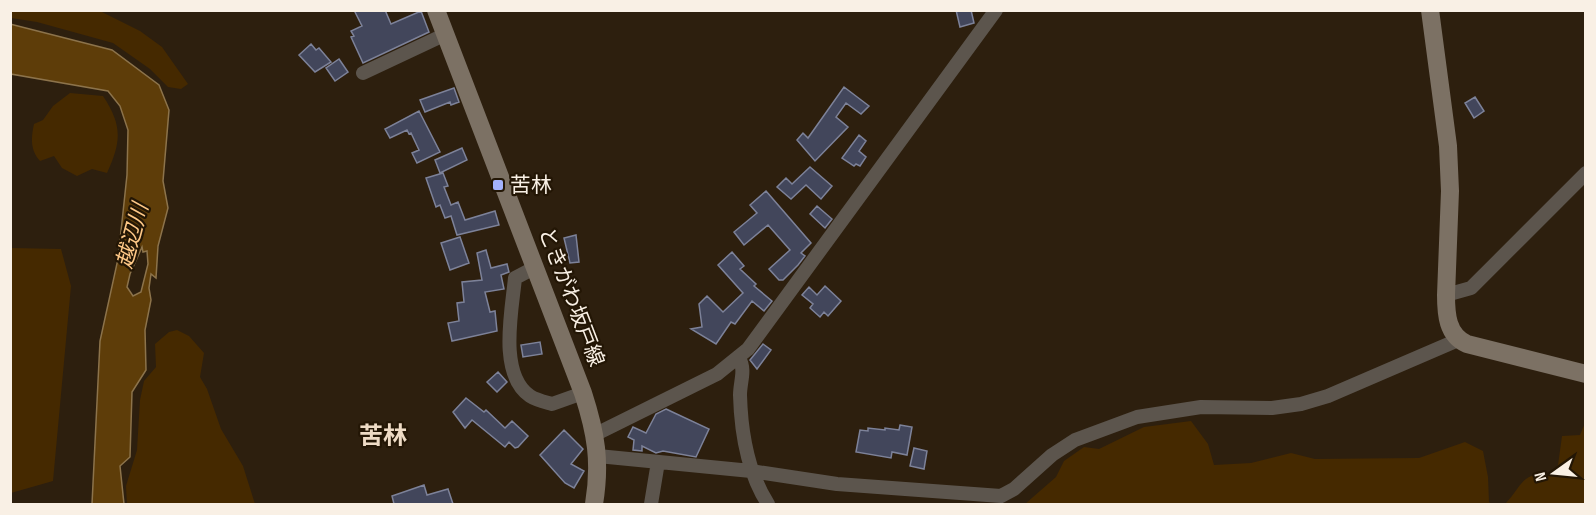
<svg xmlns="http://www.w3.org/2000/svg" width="1596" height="515" viewBox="0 0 1596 515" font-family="'Sofia Sans Condensed','Noto Sans JP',sans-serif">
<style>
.green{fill:#452900}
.water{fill:#5e3d09;stroke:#8c734b;stroke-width:1.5;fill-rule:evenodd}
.building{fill:#42465b;stroke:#7d8299;stroke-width:1.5}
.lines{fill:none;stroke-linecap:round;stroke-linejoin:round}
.street{stroke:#5c554d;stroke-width:14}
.secondary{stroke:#7c7164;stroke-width:18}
.poi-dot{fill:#a3b2fd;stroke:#231605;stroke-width:2}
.labels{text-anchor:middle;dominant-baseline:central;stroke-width:4.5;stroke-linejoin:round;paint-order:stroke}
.poi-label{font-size:21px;fill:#f9f0e5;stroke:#231605;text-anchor:start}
.street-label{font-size:21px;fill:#f9f0e5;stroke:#231605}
.water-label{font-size:22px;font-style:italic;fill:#fec887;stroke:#231605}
.quarter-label{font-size:24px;font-weight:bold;fill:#eedbc5;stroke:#231605}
</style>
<rect width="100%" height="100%" fill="#2d1f0e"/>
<path class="green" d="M 10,11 L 100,11 L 140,31 L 162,47 L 188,84 L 181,89 L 168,87 L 150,69 L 113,43 L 37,22 L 11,18 Z
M 70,93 L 103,96 C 123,126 121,142 107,173 L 92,169 L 77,176 L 62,168 L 54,156 L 40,161 C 30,150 31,138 34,124 L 43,120 L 53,106 Z
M 11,248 L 61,249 L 71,286 L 53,481 L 11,493 Z
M 177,330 L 189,336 L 204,353 L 200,377 L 207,389 L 221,429 L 243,466 L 255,504 L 127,504 L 126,486 L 137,450 L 140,400 L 144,381 L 156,367 L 155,344 L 169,332 Z
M 1191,421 L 1208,444 L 1214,465 L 1251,463 L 1291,453 L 1315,459 L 1419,458 L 1465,442 L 1483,451 L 1488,477 L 1489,502 L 1492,504 L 1025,504 L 1056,477 L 1064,461 L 1084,447 L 1099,449 L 1144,427 Z
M 1585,423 L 1585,504 L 1505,504 C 1524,484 1519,474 1551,473 L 1558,465 L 1562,436 L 1580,435 Z"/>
<path class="water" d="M 10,24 L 112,50 L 159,85 L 169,110 L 163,181 L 168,208 L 158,246 L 156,278 L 151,274 L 149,288 L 151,300 L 145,330 L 146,370 L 132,392 L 130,457 L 120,466 L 124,504 L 92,504 L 100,341 L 118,259 L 127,175 L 128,130 L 120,106 L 108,91 L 11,74 ZM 142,247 L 143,252 L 147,251 L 148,264 L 141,292 L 133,296 L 127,287 L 130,274 Z"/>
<path class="building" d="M 354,10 L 385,10 L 391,24 L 421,11 L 429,32 L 363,63 L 351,37 L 354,36 L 351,31 L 362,26 Z
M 956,10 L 971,10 L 974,23 L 960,27 Z
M 311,44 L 316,50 L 319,48 L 331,62 L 315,72 L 299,55 Z
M 339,59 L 348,72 L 335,81 L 326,68 Z
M 844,87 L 869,106 L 861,114 L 846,103 L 836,117 L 848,127 L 815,161 L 797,140 L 803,133 L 808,138 Z
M 454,88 L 459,102 L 451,105 L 450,102 L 425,112 L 420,100 Z
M 1475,97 L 1484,111 L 1474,118 L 1465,103 Z
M 419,111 L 440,152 L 417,163 L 412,153 L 419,150 L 411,133 L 409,134 L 407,130 L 390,138 L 385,129 Z
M 859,135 L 866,141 L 859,151 L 866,157 L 860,166 L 856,164 L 854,166 L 842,158 Z
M 462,148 L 467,160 L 440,173 L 435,160 Z
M 810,167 L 832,186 L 821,199 L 806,185 L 791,199 L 777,187 L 786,178 L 792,184 Z
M 443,173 L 448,186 L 444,187 L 451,205 L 458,202 L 465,220 L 495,211 L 499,225 L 457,235 L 451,216 L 445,218 L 440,205 L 436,207 L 426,178 Z
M 766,191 L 811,243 L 801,253 L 805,256 L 798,265 L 783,280 L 779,280 L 769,269 L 790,250 L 768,225 L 744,245 L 734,232 L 757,213 L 750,205 Z
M 817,206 L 832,219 L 825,228 L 810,214 Z
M 576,235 L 579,262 L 570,263 L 564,238 Z
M 460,237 L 469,263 L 450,270 L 441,243 Z
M 486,250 L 491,268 L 507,264 L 509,272 L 501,275 L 504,289 L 485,292 L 490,312 L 495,311 L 497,331 L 452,341 L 448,323 L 459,321 L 457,303 L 464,302 L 462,282 L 482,280 L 477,253 Z
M 732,252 L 744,266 L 740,269 L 756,284 L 754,286 L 772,301 L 764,311 L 752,301 L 735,324 L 731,322 L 716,344 L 691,329 L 702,327 L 699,304 L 707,296 L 723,312 L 743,293 L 718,265 Z
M 825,286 L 841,301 L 828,316 L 824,312 L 820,317 L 810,308 L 813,304 L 802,295 L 809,287 L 817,295 Z
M 540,342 L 542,354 L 523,357 L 521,345 Z
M 763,344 L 771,350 L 757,369 L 750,360 Z
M 498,372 L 507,382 L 497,392 L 487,382 Z
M 466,398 L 484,412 L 486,410 L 505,428 L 512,421 L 528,436 L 518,447 L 515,448 L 509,442 L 505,447 L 472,420 L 465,428 L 453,412 Z
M 666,409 L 709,429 L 696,457 L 663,451 L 656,453 L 642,446 L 642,451 L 633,450 L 634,440 L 628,437 L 633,427 L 646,433 L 656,414 Z
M 900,425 L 912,427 L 907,455 L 892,452 L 891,458 L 856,452 L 860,430 L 868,431 L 868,428 L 885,430 L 885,428 L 899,430 Z
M 564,430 L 583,449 L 571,464 L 584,471 L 574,488 L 565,483 L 540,455 Z
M 914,448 L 927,451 L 924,469 L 910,466 Z
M 424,485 L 427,495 L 448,489 L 453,504 L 394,504 L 392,496 Z"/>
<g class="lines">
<path class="street" d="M 363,73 L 446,34
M 536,267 L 515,278 C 512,310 498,374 530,396 C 536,400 545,402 552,404 L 583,393
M 1446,295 L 1471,288 L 1586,173
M 739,358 C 746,370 740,382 740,395 C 741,432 748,473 768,504
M 596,434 L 717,374 L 748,349 L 996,10
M 598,456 L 751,471 L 837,484 L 1001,496 L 1014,489 L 1052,455 L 1075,440 L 1137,417 L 1201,407 L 1272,408 L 1301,404 L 1328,396 L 1458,340
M 651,504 L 658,462"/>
<path class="secondary" d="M 436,10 L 583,393 C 596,433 601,462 594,504
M 1430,10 L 1448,146 L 1450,191 L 1446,295 C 1446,314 1447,335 1467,344 L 1586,374"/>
</g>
<rect class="poi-dot" x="492" y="179" width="12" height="12" rx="3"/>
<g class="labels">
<g class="poi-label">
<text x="510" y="185">苦林</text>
</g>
<g class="street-label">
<text transform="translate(571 297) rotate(69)">ときがわ坂戸線</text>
</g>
<g class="water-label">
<text transform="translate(133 236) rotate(-75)">越辺川</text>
</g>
<g class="quarter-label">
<text x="383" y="436">苦林</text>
</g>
</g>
<rect width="1596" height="515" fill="none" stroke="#f9f0e5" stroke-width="24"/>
<g transform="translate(1554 473) rotate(255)" stroke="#231605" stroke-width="4.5" paint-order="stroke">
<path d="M0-4.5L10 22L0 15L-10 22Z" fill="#f9f0e5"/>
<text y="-9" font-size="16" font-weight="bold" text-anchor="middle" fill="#f9f0e5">N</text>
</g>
</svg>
